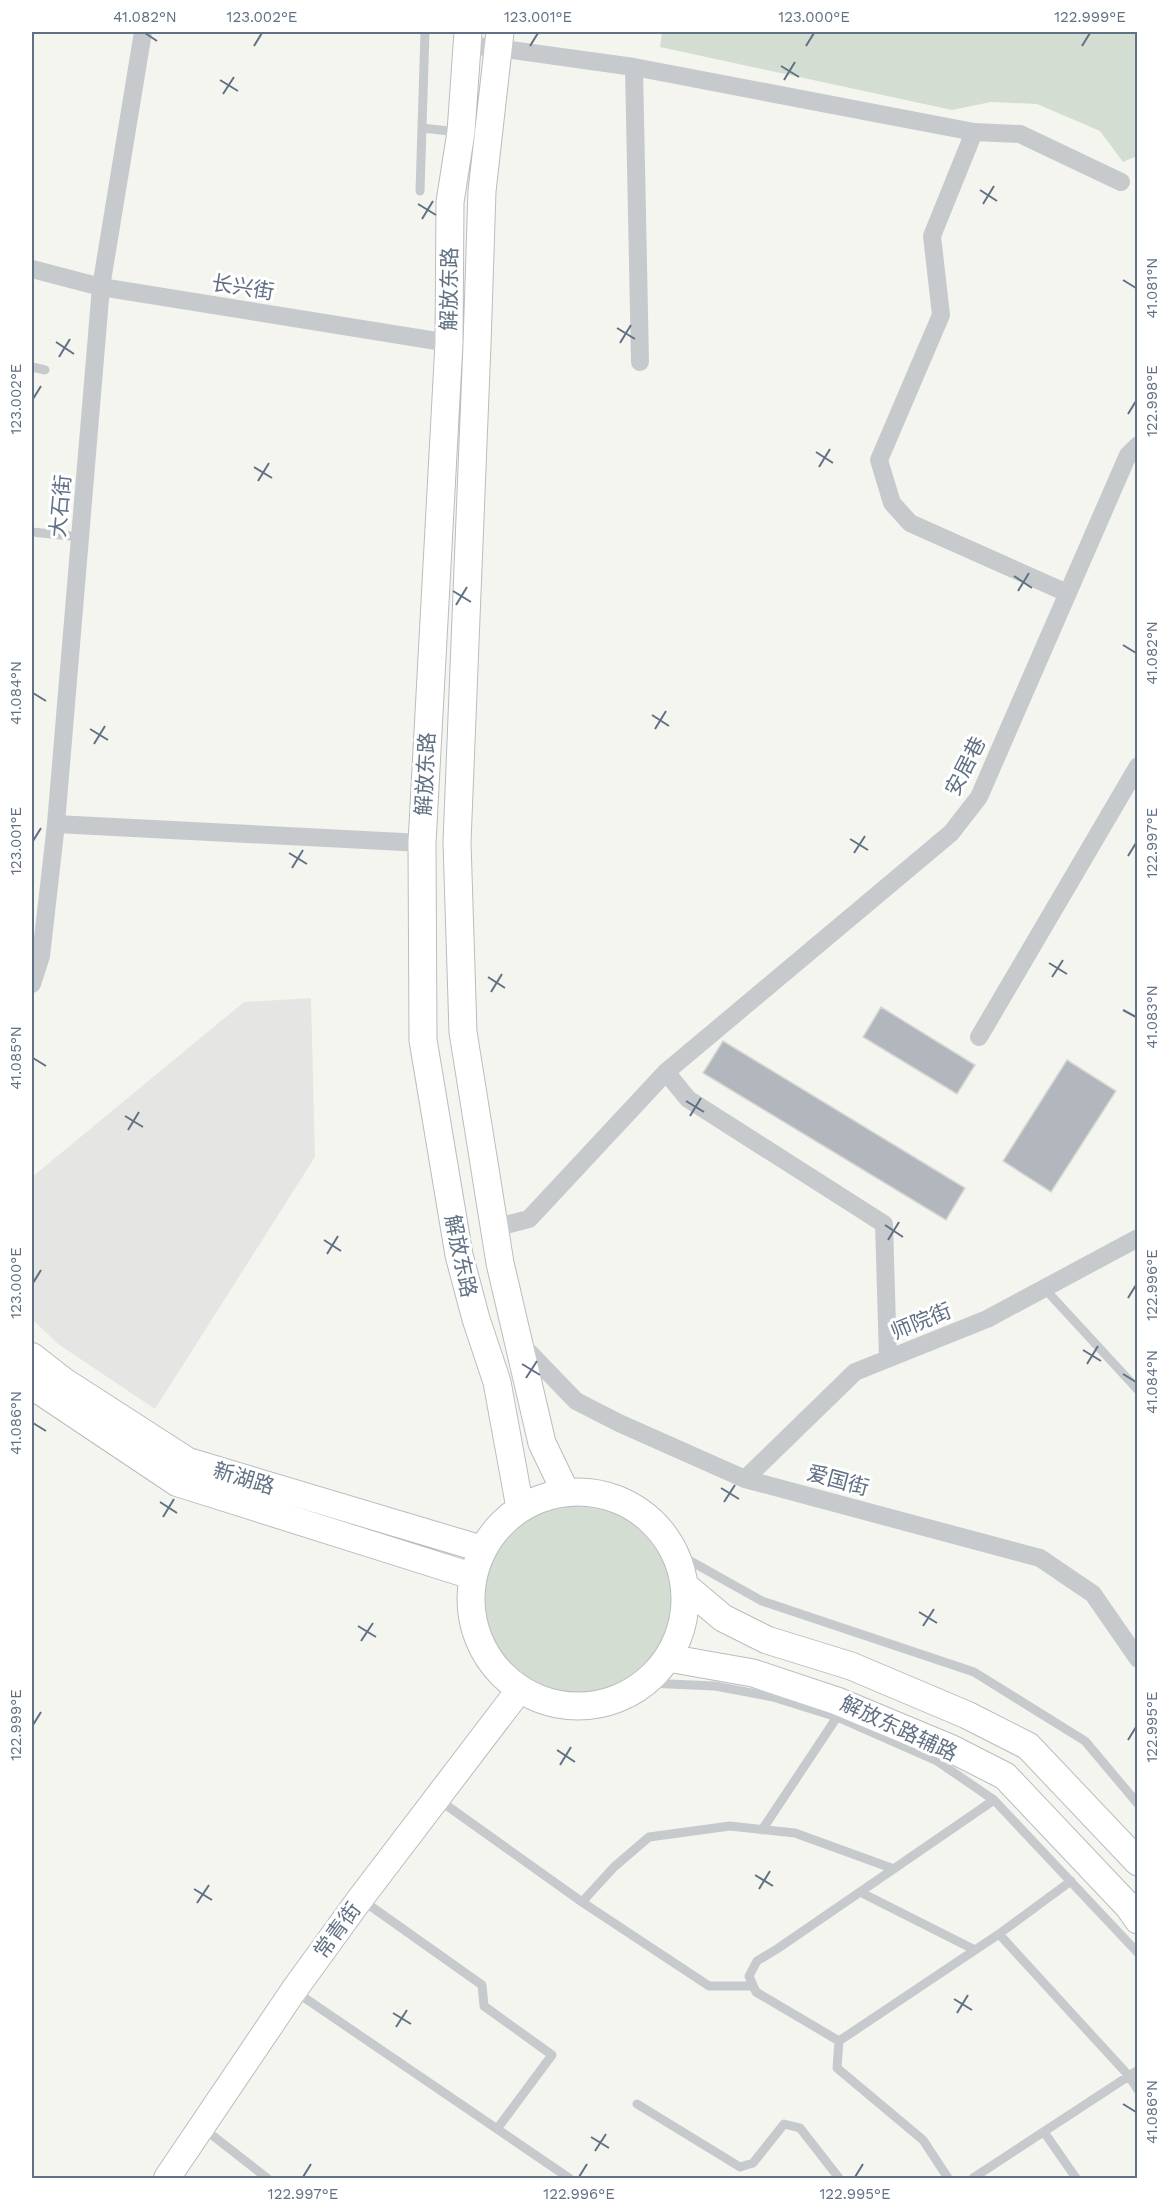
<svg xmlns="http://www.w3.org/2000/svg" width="1169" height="2210" viewBox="0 0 1169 2210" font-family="'Work Sans','Noto Sans SC',sans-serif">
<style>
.built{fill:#e5e6e4}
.green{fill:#d4ddd1}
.building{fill:#b1b7bd;stroke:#d6d6d3;stroke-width:1.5}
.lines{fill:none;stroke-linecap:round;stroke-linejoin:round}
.secondary-casing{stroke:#b8bcc1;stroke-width:28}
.primary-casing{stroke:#b9bcc0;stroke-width:29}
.lane{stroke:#c7cacd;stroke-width:9}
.street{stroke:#c7cacd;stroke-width:18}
.secondary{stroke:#fff;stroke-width:26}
.primary{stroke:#fff;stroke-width:27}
.ticks{fill:none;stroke:#617184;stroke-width:2}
.labels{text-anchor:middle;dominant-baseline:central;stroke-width:6;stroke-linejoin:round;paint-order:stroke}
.street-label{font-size:21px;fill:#617184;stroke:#fff}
.neatline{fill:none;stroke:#617184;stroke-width:2}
.ticks-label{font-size:15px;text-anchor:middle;fill:#617184}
</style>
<rect width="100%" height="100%" fill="#f5f5f0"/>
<path class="built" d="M 311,998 L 315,1157 L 155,1409 L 58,1344 L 32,1319 L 32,1177 L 244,1002 Z"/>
<path class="green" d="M 662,32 L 1137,32 L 1137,156 L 1123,162 L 1100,131 L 1037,104 L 991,102 L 952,110 L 660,47 Z
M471 1599a107 107 0 1 1 214 0a107 107 0 1 1-214 0Z"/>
<path class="building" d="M 881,1007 L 975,1065 L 957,1094 L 863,1037 Z
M 723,1041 L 965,1188 L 946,1220 L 703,1073 Z
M 1067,1060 L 1116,1091 L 1051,1192 L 1003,1161 Z"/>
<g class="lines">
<g class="secondary-casing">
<path id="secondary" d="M 32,1356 L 64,1381 L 188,1461 L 482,1549
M 32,1386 L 177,1483 L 472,1576
M 167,2178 L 294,1990 L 360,1899 L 520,1689"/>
</g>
<g class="primary-casing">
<path id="primary" d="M 468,32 L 461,132 L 450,202 L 449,343 L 422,843 L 423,1040 L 459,1255 L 476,1319 L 497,1382 L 520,1508
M 500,32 L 482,191 L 477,344 L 457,842 L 463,1032 L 500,1263 L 542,1443 L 565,1491
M471 1599a107 107 0 1 1 214 0a107 107 0 1 1-214 0Z
M 685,1586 L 723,1618 L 767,1640 L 851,1666 L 967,1715 L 1028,1746 L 1138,1862
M 668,1658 L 753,1673 L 837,1701 L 952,1749 L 1005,1776 L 1129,1907 L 1138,1920"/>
</g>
<path class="lane" d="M 422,128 L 458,132
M 420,191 L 425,32
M 32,367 L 45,370
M 32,532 L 80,537
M 1044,1288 L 1138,1390
M 676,1553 L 762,1601 L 974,1672 L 1085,1741 L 1138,1804
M 646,1683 L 715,1686 L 773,1697 L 837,1717 L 937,1761 L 994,1800 L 1138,1953
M 439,1800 L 582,1902 L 709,1986 L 753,1986
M 762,1830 L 837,1717
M 860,1892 L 975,1950
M 362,1900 L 482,1985 L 484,2006 L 552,2055 L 497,2129
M 582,1902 L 614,1867 L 649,1837 L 730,1826 L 795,1833 L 894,1869
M 999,1934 L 1129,2076 L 1138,2090
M 296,1992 L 569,2178
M 839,2041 L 756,1992 L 749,1976 L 757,1961 L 777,1949 L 994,1800
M 637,2104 L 740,2167 L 753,2163 L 784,2124 L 800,2128 L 839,2178
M 203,2128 L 267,2178
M 1044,2132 L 1076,2178
M 948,2178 L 923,2140 L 837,2068 L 839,2041 L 999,1934 L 1071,1881
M 973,2178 L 1138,2070"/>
<path class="street" d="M 466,45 L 497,48 L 634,67 L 974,132 L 1020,134 L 1121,182
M 634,67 L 640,362
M 974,132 L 932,236 L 941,315 L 879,460 L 892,503 L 910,523 L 1067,593
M 32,269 L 101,287 L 449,343
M 56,824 L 422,843
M 32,984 L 41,956 L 56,824 L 101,287 L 143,32
M 979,1037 L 1138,766
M 666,1072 L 688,1099 L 884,1224 L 888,1358
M 494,1228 L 529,1219 L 666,1072 L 951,833 L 979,797 L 1128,455 L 1138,445
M 520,1343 L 576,1401 L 619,1423 L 745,1479 L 1040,1558 L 1093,1594 L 1138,1659
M 745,1479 L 855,1372 L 987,1319 L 1138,1238"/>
<use href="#secondary" class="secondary"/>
<use href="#primary" class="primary"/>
</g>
<path class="ticks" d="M 145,33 L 157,41M 254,46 L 262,33M 530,46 L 538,33M 806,46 L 814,33M 1082,46 L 1090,33M 781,66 L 799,77M 220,80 L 238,91M 784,80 L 795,62M 223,94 L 234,77M 980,190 L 997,201M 418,204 L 436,215M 983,204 L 994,186M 422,219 L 433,201M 1123,280 L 1136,288M 617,328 L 635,339M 56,342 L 74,354M 620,343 L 631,325M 59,357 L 70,339M 33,399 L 41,386M 1128,414 L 1136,401M 816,452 L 833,463M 254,467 L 272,478M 819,467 L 830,449M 258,481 L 269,463M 1014,576 L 1032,588M 453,591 L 471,602M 1018,591 L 1029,573M 456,605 L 467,587M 1123,645 L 1136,653M 33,693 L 46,701M 652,715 L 669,726M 90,729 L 108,740M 655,729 L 666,711M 94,744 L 105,726M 850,839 L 868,850M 33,841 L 41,828M 289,853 L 307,864M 854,853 L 865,836M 1128,856 L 1136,843M 292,868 L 303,850M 1049,963 L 1067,974M 488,977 L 505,988M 1052,977 L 1063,960M 491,992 L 502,974M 1123,1010 L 1136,1017M 33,1058 L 46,1066M 686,1101 L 704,1112M 125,1116 L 143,1127M 690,1116 L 701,1098M 128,1130 L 139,1112M 885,1225 L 903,1237M 324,1240 L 341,1251M 888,1240 L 899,1222M 327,1254 L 338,1236M 33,1283 L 41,1270M 1128,1298 L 1136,1285M 1083,1350 L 1101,1361M 522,1364 L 540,1375M 1087,1364 L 1098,1346M 1123,1374 L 1136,1382M 526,1378 L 537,1361M 33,1423 L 46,1431M 721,1488 L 739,1499M 160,1502 L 177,1513M 724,1502 L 735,1485M 163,1517 L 174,1499M 919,1612 L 937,1623M 358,1626 L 376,1637M 923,1626 L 934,1609M 361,1641 L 373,1623M 33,1725 L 41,1712M 1128,1740 L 1136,1727M 557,1750 L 575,1762M 560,1765 L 571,1747M 755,1875 L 773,1886M 194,1889 L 212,1900M 759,1889 L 770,1871M 197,1903 L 209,1885M 954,1999 L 972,2010M 393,2013 L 411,2024M 957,2013 L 968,1995M 396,2027 L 407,2010M 1123,2104 L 1136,2112M 591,2137 L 609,2148M 595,2151 L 606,2134M 303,2177 L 311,2164M 579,2177 L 587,2164M 855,2177 L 863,2164"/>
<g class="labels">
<g class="street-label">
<text transform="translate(243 287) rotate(9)">长兴街</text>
<text transform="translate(449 289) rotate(-89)">解放东路</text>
<text transform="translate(60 506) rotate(-85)">大石街</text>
<text transform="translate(965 766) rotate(-63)">安居巷</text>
<text transform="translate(425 774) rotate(-87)">解放东路</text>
<text transform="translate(461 1256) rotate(78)">解放东路</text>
<text transform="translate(921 1321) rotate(-22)">师院街</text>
<text transform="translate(244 1478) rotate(17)">新湖路</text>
<text transform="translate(838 1480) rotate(15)">爱国街</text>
<text transform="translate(899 1728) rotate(25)">解放东路辅路</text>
<text transform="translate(337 1930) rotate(-54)">常青街</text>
</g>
</g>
<rect width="1169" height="2210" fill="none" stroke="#ffffff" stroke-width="66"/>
<rect x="33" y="33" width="1103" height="2144" class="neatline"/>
<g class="ticks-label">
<text x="145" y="22">41.082°N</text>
<text x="262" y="22">123.002°E</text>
<text x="538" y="22">123.001°E</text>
<text x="814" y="22">123.000°E</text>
<text x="1090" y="22">122.999°E</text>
<text transform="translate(1152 288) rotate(-90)" y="5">41.081°N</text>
<text transform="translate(16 399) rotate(-90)" y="5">123.002°E</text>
<text transform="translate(1152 401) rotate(-90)" y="5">122.998°E</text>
<text transform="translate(1152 653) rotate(-90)" y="5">41.082°N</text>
<text transform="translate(16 693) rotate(-90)" y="5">41.084°N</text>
<text transform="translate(16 841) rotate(-90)" y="5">123.001°E</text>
<text transform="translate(1152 843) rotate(-90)" y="5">122.997°E</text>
<text transform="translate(1152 1017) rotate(-90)" y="5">41.083°N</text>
<text transform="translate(16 1058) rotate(-90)" y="5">41.085°N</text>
<text transform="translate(16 1283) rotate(-90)" y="5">123.000°E</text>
<text transform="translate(1152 1285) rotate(-90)" y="5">122.996°E</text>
<text transform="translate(1152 1382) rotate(-90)" y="5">41.084°N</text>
<text transform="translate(16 1423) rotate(-90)" y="5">41.086°N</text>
<text transform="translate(16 1725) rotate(-90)" y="5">122.999°E</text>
<text transform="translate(1152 1727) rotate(-90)" y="5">122.995°E</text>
<text transform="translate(1152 2112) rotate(-90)" y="5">41.086°N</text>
<text x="303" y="2199">122.997°E</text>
<text x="579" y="2199">122.996°E</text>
<text x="855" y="2199">122.995°E</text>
</g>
</svg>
